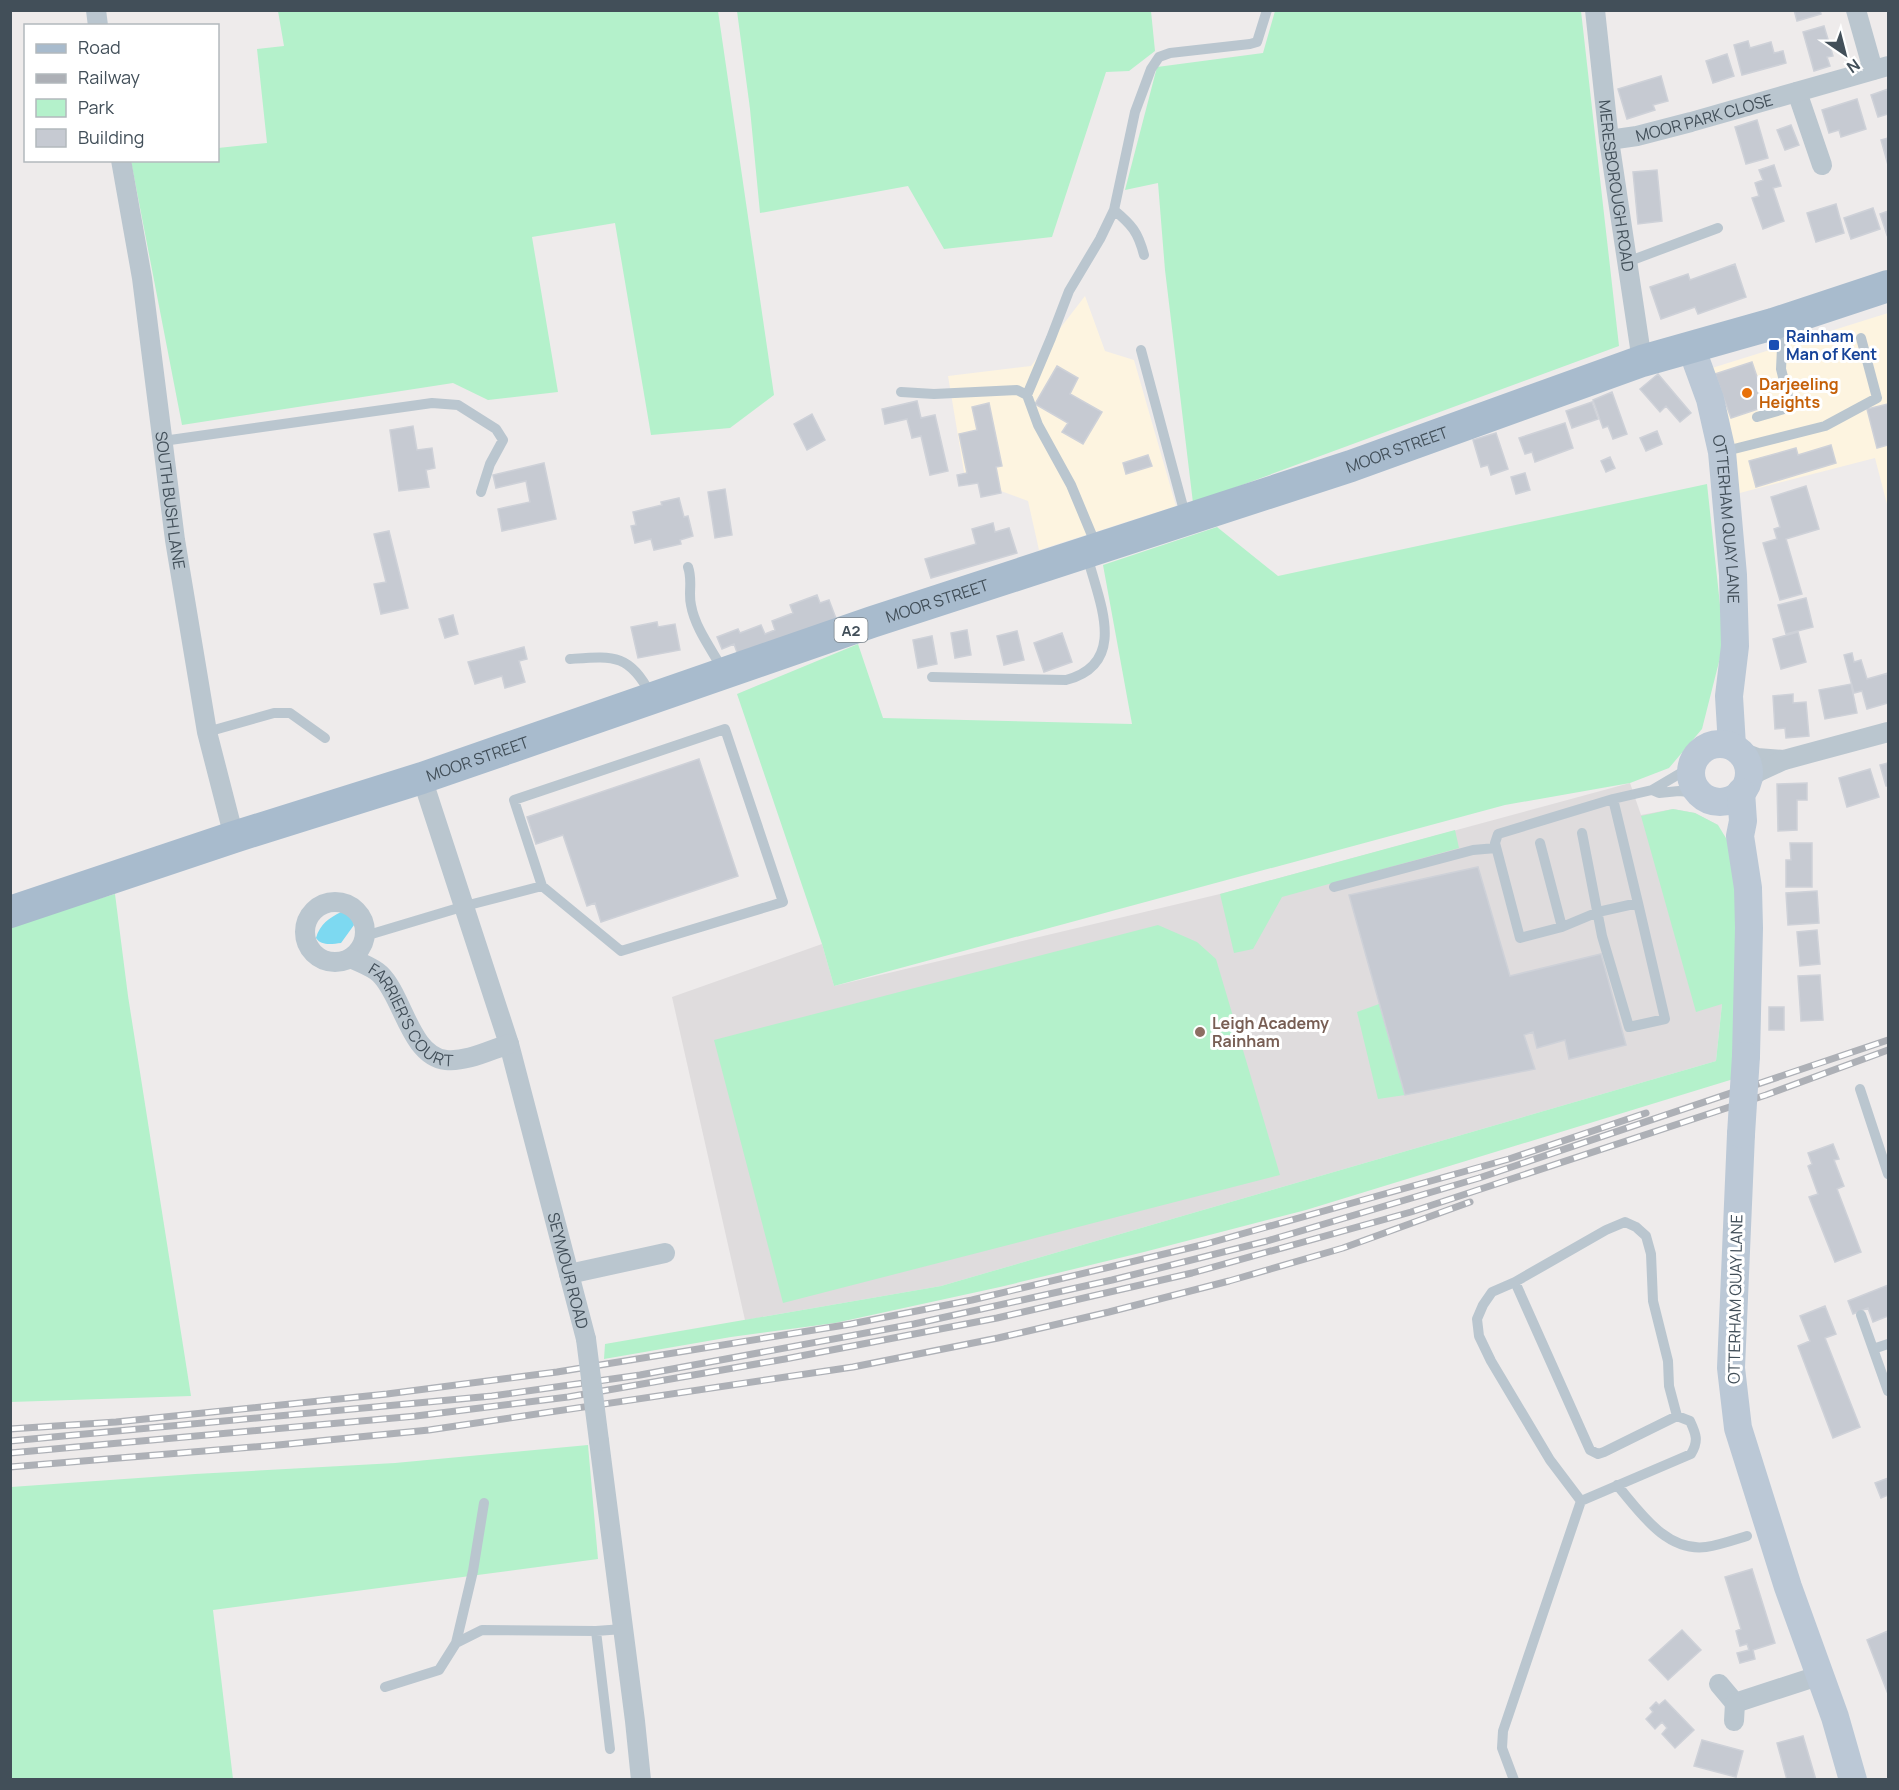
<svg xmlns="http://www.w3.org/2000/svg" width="1899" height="1790" viewBox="0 0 1899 1790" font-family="Manrope,sans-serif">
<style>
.commercial{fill:#fdf4e0}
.education{fill:#dfdcdd}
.green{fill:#b4f1cb}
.water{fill:#7dd9f1}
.building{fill:#c6cad2;stroke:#ced1d8;stroke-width:1.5}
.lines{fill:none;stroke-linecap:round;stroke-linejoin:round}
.lane{stroke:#bac6cf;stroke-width:10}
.street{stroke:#bac6cf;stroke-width:20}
.secondary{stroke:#bbc8d6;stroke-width:28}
.primary{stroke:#a8bbcd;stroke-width:32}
.rail-casing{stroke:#adb0b6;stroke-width:7}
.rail{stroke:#fff;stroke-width:4.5;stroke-dasharray:14;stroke-linecap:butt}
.street-bridge{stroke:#bac6cf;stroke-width:20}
.secondary-bridge{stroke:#bbc8d6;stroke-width:28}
.transit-dot{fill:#1a4fb4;stroke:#fff;stroke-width:2}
.food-dot{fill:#e8710a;stroke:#fff;stroke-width:2}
.education-dot{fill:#8d6e63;stroke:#fff;stroke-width:2}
.labels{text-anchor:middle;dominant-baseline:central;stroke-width:6;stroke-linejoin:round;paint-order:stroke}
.shield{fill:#fff;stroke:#7b848b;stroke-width:1.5}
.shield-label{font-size:15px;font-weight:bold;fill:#424f59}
.street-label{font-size:16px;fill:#424f59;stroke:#fff}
.transit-label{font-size:16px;font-weight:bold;fill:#164399;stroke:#fff;text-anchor:start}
.food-label{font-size:16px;font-weight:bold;fill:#c56008;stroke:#fff;text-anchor:start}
.education-label{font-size:16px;font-weight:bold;fill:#785e54;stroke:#fff;text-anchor:start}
</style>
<rect width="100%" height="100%" fill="#eeebeb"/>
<path class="commercial" d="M 1085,296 L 1105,351 L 1134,360 L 1176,506 L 1039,550 L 1028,501 L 965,478 L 948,376 L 1031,366 Z
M 1888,313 L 1888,508 L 1875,458 L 1732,495 L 1712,368 Z"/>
<path class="education" d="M 1630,783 L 1641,815 L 1673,809 L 1695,813 L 1718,825 L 1722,1004 L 1716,1061 L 941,1286 L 745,1320 L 672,997 L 822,944 L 834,986 L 1220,894 Z"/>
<path class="green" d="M 278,11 L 718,11 L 774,395 L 730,428 L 651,435 L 615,223 L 532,237 L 558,392 L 488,400 L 453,383 L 182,425 L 131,161 L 218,160 L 218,148 L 267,143 L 257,49 L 284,46 Z
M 737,11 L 1151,11 L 1155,51 L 1129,71 L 1106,72 L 1052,237 L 944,249 L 908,186 L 760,213 L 750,109 Z
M 1275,11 L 1581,11 L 1619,346 L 1193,503 L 1165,270 L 1158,183 L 1125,190 L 1157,67 L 1263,53 Z
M 1707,484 L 1724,642 L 1702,729 L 1669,768 L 1630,783 L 1505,805 L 834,986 L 822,944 L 737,694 L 858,644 L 883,718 L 1132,724 L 1103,565 L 1217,527 L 1278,576 Z
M 1673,809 L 1695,813 L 1718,825 L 1729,843 L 1742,904 L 1740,1077 L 1306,1210 L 1144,1252 L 1000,1287 L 835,1323 L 731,1337 L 604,1359 L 605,1344 L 941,1286 L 1716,1061 L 1722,1004 L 1696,1012 L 1641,816 Z
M 1455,830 L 1459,848 L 1282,897 L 1253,949 L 1234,953 L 1220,894 Z
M 115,894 L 128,996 L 191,1396 L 11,1402 L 10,925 Z
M 1158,925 L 1197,942 L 1216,959 L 1280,1175 L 783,1303 L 714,1040 Z
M 1379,1004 L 1405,1095 L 1378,1099 L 1357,1012 Z
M 588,1445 L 598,1559 L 213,1610 L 233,1779 L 11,1780 L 11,1487 L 195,1474 L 395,1463 Z"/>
<path class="water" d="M 341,912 L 351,915 L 354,925 L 341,943 C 332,944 321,946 316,938 C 320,924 329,918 341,912 Z"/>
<path class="building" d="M 1794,10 L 1820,10 L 1821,14 L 1797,21 Z
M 1824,26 L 1833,56 L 1827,57 L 1830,66 L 1814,71 L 1803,32 Z
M 1748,41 L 1750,48 L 1771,42 L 1774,53 L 1783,51 L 1786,63 L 1742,75 L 1734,45 Z
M 1727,54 L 1734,76 L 1713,83 L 1706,61 Z
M 1661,76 L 1668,101 L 1653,105 L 1655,110 L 1627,119 L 1618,89 Z
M 1888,89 L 1888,114 L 1878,117 L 1871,95 Z
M 1857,99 L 1866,129 L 1841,137 L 1839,130 L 1829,133 L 1822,110 Z
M 1757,120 L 1768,158 L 1746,164 L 1735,127 Z
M 1791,125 L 1799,145 L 1785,150 L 1777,130 Z
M 1888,138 L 1888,165 L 1881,140 Z
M 1774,165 L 1781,186 L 1773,188 L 1784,221 L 1763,229 L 1752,198 L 1759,196 L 1755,183 L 1763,180 L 1759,170 Z
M 1657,170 L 1662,221 L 1638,224 L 1633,172 Z
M 1836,204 L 1844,233 L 1816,242 L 1807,213 Z
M 1873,208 L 1880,229 L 1851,239 L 1844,218 Z
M 1888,211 L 1888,234 L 1887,235 L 1880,214 Z
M 1735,264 L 1746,297 L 1698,314 L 1695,307 L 1661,319 L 1650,287 L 1688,274 L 1690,280 Z
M 1752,362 L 1767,406 L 1731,418 L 1715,374 Z
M 1057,366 L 1078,378 L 1070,394 L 1102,412 L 1083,444 L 1062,432 L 1068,423 L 1035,404 Z
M 1658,374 L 1691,413 L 1680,422 L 1666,406 L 1660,412 L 1640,389 Z
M 1612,392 L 1627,434 L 1613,439 L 1608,426 L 1603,428 L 1593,400 Z
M 917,401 L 921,418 L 935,415 L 948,471 L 930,475 L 921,436 L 912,438 L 907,419 L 885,424 L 882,409 Z
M 1592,402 L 1598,419 L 1572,428 L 1566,411 Z
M 989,403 L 1002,466 L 996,467 L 1001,493 L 981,497 L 978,483 L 959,486 L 957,475 L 967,473 L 959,434 L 977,430 L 972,407 Z
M 1888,404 L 1888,445 L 1877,448 L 1867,409 Z
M 812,414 L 825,440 L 807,450 L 794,424 Z
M 1565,423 L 1573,448 L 1535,462 L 1532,452 L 1525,454 L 1519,438 Z
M 413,426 L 417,450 L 432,448 L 435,468 L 426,470 L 429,487 L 399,491 L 390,430 Z
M 1657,431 L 1662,444 L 1646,451 L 1640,438 Z
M 1496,433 L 1508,469 L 1491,475 L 1488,465 L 1481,467 L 1473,440 Z
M 1831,445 L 1836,463 L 1756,487 L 1749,461 L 1796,448 L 1798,455 Z
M 1148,455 L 1152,466 L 1126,474 L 1123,463 Z
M 1610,457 L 1615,468 L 1606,472 L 1601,461 Z
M 544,463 L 556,519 L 502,531 L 498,509 L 530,502 L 526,481 L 496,488 L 493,475 Z
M 1525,473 L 1530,490 L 1516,494 L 1511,477 Z
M 1806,486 L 1819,529 L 1786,539 L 1802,594 L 1780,600 L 1763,543 L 1777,539 L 1774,529 L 1780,527 L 1771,497 Z
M 725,489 L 732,535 L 715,538 L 708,492 Z
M 679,498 L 684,517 L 688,516 L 693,536 L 680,540 L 681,544 L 654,550 L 651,539 L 635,543 L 631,526 L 636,525 L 633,512 L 662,505 L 661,502 Z
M 993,523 L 995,532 L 1009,528 L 1017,553 L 931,578 L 925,559 L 976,544 L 972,529 Z
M 389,531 L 408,608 L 381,614 L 374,584 L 386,582 L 374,534 Z
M 817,595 L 820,603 L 829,600 L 837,621 L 739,658 L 734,644 L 722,649 L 717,637 L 738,629 L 740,633 L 761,625 L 765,634 L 775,630 L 772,621 L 793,613 L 790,605 Z
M 1806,598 L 1813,627 L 1786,634 L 1778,605 Z
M 453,615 L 458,634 L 445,638 L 439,619 Z
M 657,622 L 658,627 L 675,624 L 680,650 L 638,658 L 631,627 Z
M 967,630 L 971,655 L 955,658 L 951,633 Z
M 1017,631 L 1024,660 L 1004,665 L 997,636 Z
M 1798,632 L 1806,662 L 1781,669 L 1773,639 Z
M 1062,633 L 1072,662 L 1044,672 L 1034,643 Z
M 932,636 L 937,664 L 918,668 L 913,640 Z
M 524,647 L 527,659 L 519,661 L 525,682 L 505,688 L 502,676 L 475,684 L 468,662 Z
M 1852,653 L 1854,662 L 1861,660 L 1867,679 L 1888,673 L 1888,703 L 1867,709 L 1862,691 L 1854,693 L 1844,655 Z
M 1851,684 L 1857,713 L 1825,719 L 1819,690 Z
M 1793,694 L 1793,703 L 1806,702 L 1809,736 L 1786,738 L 1785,728 L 1775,729 L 1773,696 Z
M 699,759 L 738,876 L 601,922 L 595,903 L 587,906 L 563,835 L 536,844 L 527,817 Z
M 1888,763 L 1888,786 L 1886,786 L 1880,765 Z
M 1870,769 L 1879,797 L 1847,807 L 1839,778 Z
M 1807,783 L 1807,800 L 1797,800 L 1797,830 L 1778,831 L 1777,784 Z
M 1790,843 L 1812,843 L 1812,887 L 1786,887 L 1786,860 L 1791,860 Z
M 1478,867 L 1510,976 L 1601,954 L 1626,1045 L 1569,1059 L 1565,1040 L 1537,1048 L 1533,1032 L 1524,1035 L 1535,1069 L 1405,1095 L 1349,895 Z
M 1817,891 L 1819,923 L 1788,925 L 1786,893 Z
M 1817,930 L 1820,964 L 1800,966 L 1797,932 Z
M 1820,975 L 1823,1020 L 1801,1021 L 1798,976 Z
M 1769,1007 L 1784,1007 L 1784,1030 L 1769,1030 Z
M 1833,1144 L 1839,1159 L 1834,1160 L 1844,1186 L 1837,1189 L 1861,1252 L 1835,1262 L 1809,1197 L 1818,1194 L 1808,1166 L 1812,1164 L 1808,1153 Z
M 1888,1285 L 1888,1316 L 1873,1322 L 1868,1308 L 1853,1314 L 1848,1301 Z
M 1825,1306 L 1836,1334 L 1825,1338 L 1860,1427 L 1833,1438 L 1798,1346 L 1810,1341 L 1800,1316 Z
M 1888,1478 L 1888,1495 L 1881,1498 L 1875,1483 Z
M 1752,1569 L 1775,1643 L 1753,1650 L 1755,1659 L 1740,1663 L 1737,1653 L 1749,1650 L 1747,1644 L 1740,1646 L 1736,1631 L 1741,1629 L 1725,1577 Z
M 1682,1630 L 1701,1650 L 1668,1680 L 1649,1660 Z
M 1888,1631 L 1888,1694 L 1867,1640 Z
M 1665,1700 L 1694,1730 L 1675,1748 L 1662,1734 L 1667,1728 L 1662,1722 L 1655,1729 L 1646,1719 L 1653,1712 L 1650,1708 L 1656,1702 L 1659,1705 Z
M 1803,1736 L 1816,1780 L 1787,1780 L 1777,1743 Z
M 1702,1740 L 1743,1751 L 1736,1777 L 1694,1766 Z"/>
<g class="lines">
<path class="lane" d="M 1114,210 C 1132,225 1138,232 1144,255
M 1627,262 L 1718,228
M 1141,350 L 1186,518
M 901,392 L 934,394 L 1017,390 L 1027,395 L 1038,425 L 1071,485 L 1096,545
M 1027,395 L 1051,338 L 1069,291 L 1100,239 L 1114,210 L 1135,112 L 1151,69 L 1159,57 L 1170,53 L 1250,44 L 1257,42 L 1267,10
M 1757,417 L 1784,409 L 1790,404 L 1781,369 L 1782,348 L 1775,327
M 163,441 L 432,403 L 458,405 L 496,429 L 503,440 L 490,464 L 481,492
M 1722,452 L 1825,426 L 1877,398 L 1861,338
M 688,567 C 693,581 688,592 691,605 C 695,628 712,650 723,670
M 570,659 C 613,656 629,653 651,695
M 932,677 L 1066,680 C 1130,663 1098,600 1087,555
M 207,732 L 274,713 L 290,713 L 325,738
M 1652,790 L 1659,793 L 1679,791 L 1699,793
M 1613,799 L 1638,903 L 1598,912 L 1562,927 L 1520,938 L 1495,843 L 1498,834 L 1613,799 L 1652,790 L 1691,767
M 1582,833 L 1602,936 L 1629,1027 L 1665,1019 L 1638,903
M 1540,843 L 1562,927
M 1334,887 L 1473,850 L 1496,848
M 365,936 L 465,906 L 542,886 L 621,951 L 783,902 L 725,729 L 514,800 L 542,886
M 1860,1089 L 1888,1174
M 1861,1315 L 1888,1391
M 1873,1349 L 1888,1344
M 1617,1485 C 1640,1512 1666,1552 1706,1547 C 1720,1545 1734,1540 1747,1536
M 1581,1501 L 1550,1460 L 1491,1361 L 1479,1336 L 1477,1319 L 1483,1305 L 1492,1292 L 1515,1282 L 1606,1230 L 1625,1222 L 1636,1227 L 1646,1236 L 1651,1254 L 1653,1301 L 1668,1361 L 1669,1386 L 1677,1416
M 596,1631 L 610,1749
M 456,1643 L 473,1571 L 484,1503
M 385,1687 L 439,1670 L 456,1643 L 482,1630 L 596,1631 L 623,1629
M 1514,1780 L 1502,1748 L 1503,1731 L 1581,1501 L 1691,1454 C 1699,1441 1696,1434 1690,1421 L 1677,1416 L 1604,1452 L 1598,1454 L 1590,1450 L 1515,1282"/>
<g class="street">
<path d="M 96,10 L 98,26"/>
<path id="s1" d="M 1595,10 L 1609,140 L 1642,361"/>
<path d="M 1856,10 L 1873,70"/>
<path d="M 1797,92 L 1822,165"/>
<path id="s2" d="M 1609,140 L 1637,136 L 1691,122 L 1888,66"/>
<path id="s3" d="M 121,160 L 142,278 L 175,540 L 207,732 L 234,837"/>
<path d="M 1738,751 L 1757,758 L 1784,760"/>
<path id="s4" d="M 422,778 L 509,1044 L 586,1339"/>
<path d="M 1749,779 L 1758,772 L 1784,760 L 1888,732"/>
<circle cx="335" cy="932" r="30"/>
<path id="s5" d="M 351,958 C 360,963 373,967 380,974 C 403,996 410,1056 446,1060 C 467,1062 490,1050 509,1044"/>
<path d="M 569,1274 L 665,1253"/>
<path d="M 599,1441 L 635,1721 L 641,1780"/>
<path d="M 1719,1684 L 1735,1703 L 1821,1675"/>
<path d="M 1734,1721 L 1735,1703"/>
</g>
<g class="secondary">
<path id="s6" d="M 1691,347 L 1710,399 L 1722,452 L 1733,575 L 1735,646 L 1729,696 L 1732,746"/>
<circle cx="1720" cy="773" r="29"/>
<path d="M 1741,792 L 1743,821 L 1740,836 L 1748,888 L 1749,928 L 1746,1056"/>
<path d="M 1741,1134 L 1731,1368 L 1738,1428 L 1788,1587 L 1835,1717 L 1853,1780"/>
</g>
<path class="primary" id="s7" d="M 10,912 L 234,837 L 422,778 L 872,622 L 1351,466 L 1642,361 L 1773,324 L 1888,286"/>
<g class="rail-casing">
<path id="rail" d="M 10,1429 L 116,1422 L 387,1394 L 557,1372 L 851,1324 L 972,1300 L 1206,1244 L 1509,1159 L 1646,1113
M 10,1441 L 492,1396 L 640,1375 L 914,1324 L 1112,1280 L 1267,1241 L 1479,1178 L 1888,1040
M 10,1453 L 416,1416 L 568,1397 L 785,1359 L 997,1318 L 1192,1273 L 1411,1212 L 1766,1095 L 1888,1050
M 10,1467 L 278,1445 L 429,1430 L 853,1367 L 998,1338 L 1109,1312 L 1229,1281 L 1343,1248 L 1470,1202"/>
</g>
<use href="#rail" class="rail"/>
<path class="street-bridge" d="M 586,1339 L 599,1441"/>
<path class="secondary-bridge" d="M 1741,1134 L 1746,1056"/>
</g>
<rect class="transit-dot" x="1768" y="339" width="12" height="12" rx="3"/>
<circle class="food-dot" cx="1747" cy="393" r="6"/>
<circle class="education-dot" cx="1200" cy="1032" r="6"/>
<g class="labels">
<rect class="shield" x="834.5" y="618" width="33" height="24" rx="4.5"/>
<g class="shield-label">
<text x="851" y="630">A2</text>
</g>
<g class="street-label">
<text stroke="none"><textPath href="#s2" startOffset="98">MOOR PARK CLOSE</textPath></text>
<text stroke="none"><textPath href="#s1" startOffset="177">MERESBOROUGH ROAD</textPath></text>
<text stroke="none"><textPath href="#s7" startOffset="1462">MOOR STREET</textPath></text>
<text stroke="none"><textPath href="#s3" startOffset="344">SOUTH BUSH LANE</textPath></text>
<text stroke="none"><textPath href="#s6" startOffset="177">OTTERHAM QUAY LANE</textPath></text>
<text stroke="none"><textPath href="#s7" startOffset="978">MOOR STREET</textPath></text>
<text stroke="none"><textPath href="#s7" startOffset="492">MOOR STREET</textPath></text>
<text stroke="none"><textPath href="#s5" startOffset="87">FARRIER'S COURT</textPath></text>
<text stroke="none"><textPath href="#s4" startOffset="514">SEYMOUR ROAD</textPath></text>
<text transform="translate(1735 1299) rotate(-89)">OTTERHAM QUAY LANE</text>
</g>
<g class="transit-label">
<text x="1786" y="336">Rainham<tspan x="1786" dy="18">Man of Kent</tspan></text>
</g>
<g class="food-label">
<text x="1759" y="384">Darjeeling<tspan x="1759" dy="18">Heights</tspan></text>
</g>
<g class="education-label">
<text x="1212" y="1023">Leigh Academy<tspan x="1212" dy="18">Rainham</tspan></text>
</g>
</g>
<rect width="1899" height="1790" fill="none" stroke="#424f59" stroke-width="24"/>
<rect x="24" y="24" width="195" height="138" fill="#ffffff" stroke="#b3b9bd" stroke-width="1.5"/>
<rect x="36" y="44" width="30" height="9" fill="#a8bbcd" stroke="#b3b9bd" stroke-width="1.5"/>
<text x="78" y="54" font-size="18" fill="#424f59">Road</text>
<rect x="36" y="74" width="30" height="9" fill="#adb0b6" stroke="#b3b9bd" stroke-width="1.5"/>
<text x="78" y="84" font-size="18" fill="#424f59">Railway</text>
<rect x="36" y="99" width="30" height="18" fill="#b4f1cb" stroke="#b3b9bd" stroke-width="1.5"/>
<text x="78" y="114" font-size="18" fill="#424f59">Park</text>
<rect x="36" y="129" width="30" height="18" fill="#c6cad2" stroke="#b3b9bd" stroke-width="1.5"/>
<text x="78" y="144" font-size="18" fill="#424f59">Building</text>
<g transform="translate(1845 54) rotate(145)" stroke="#ffffff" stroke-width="4.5" paint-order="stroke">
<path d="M0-4.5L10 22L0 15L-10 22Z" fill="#424f59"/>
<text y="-9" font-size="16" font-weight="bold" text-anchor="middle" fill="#424f59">N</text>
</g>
</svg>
